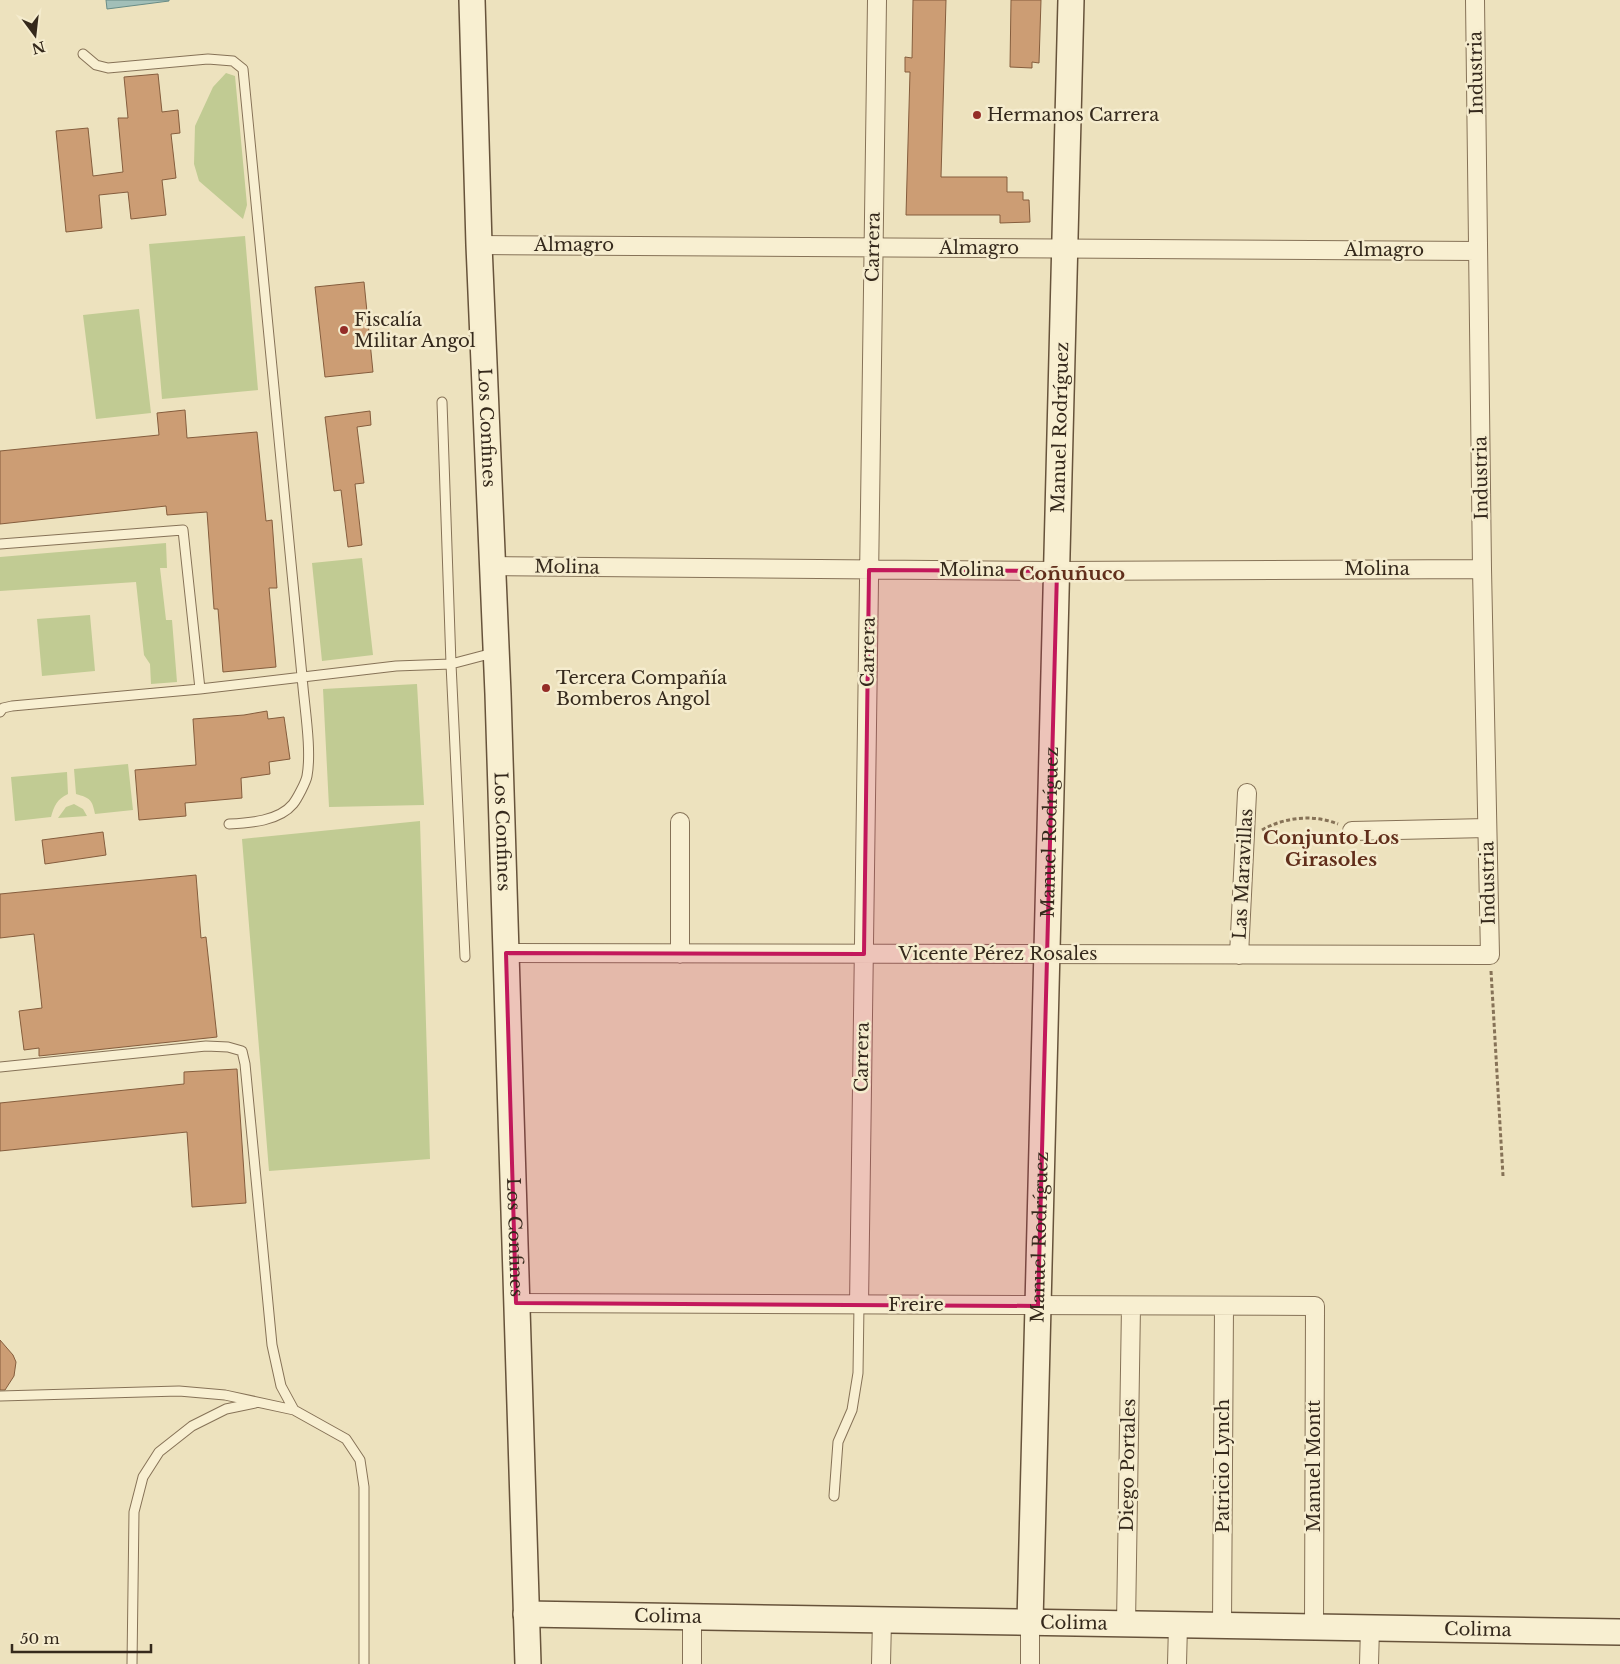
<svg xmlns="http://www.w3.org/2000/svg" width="1620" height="1664" viewBox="0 0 1620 1664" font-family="'Libre Baskerville',serif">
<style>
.green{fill:#c1cb93}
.water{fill:#a2bfb8;stroke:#698c86}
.building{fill:#cc9d74;stroke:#855d3d}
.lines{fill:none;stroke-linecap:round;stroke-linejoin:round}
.lane-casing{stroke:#867257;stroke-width:11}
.street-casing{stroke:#867257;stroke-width:20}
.secondary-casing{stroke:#67533b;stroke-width:28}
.path{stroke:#867257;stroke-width:3;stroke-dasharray:4 2.5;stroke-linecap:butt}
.lane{stroke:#f8efd1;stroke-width:9}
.street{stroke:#f8efd1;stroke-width:18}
.secondary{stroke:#f8efd1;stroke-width:25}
.marked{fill:#c2185b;fill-opacity:0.2;stroke:#c2185b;stroke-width:4;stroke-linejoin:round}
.poi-dot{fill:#942d27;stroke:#f5ecce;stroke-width:2}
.labels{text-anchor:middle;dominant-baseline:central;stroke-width:5;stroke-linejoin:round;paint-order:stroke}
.street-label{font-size:18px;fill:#35291c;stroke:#f5ecce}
.poi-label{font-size:18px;fill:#35291c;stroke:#f5ecce;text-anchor:start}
.neighbourhood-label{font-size:19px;font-weight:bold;fill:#612e1b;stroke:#f5ecce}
</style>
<rect width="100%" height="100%" fill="#ede2be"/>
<path class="green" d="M 226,73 L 235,76 L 247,205 L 243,219 L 199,181 L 194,164 L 195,126 L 213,87 Z
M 245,236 L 258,390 L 162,399 L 149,244 Z
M 139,309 L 151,413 L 96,419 L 83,315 Z
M 166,543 L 167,568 L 160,568 L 166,620 L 172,620 L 177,682 L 151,684 L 150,664 L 144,655 L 136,582 L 0,591 L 0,557 Z
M 362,558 L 373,655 L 322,661 L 312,563 Z
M 90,615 L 95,671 L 42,676 L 37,619 Z
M 417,684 L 424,805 L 329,807 L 323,689 Z
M 128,764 L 133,810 L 95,814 C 92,799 90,798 76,794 L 74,769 Z
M 67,772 L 68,794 C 57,799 54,806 51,817 L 15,821 L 11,777 Z
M 74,804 L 83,809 L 87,816 L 58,818 L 66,807 Z
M 420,821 L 430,1159 L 269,1171 L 242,839 Z"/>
<path class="water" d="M 106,0 L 169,0 L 169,1 L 107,9 Z"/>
<path class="building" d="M 913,0 L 946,0 L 941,177 L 1007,177 L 1007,192 L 1023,192 L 1023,200 L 1029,200 L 1030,222 L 1000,223 L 1000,215 L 906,215 L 910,72 L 905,72 L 905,57 L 912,58 Z
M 1011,0 L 1041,0 L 1039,63 L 1032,62 L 1032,68 L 1010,67 Z
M 158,74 L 162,112 L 178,110 L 180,133 L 171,134 L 176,178 L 162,180 L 166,215 L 131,219 L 128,192 L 99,195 L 102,228 L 66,232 L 56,131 L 88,128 L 93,176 L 123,172 L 118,118 L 128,118 L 124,77 Z
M 364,282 L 373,372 L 325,377 L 315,287 Z
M 185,410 L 187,438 L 257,432 L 266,521 L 272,520 L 277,588 L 269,588 L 276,667 L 223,672 L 218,609 L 214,609 L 207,512 L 167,515 L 166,506 L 0,524 L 0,451 L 159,435 L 157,413 Z
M 370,411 L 371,425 L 357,427 L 364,483 L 355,484 L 362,545 L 348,547 L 341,490 L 334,491 L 325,417 Z
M 267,711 L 268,719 L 284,717 L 290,759 L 269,762 L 270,774 L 241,778 L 242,798 L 185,803 L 186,816 L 139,820 L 135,770 L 196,765 L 193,719 L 244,715 Z
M 103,832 L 106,855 L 45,864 L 42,840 Z
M 196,875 L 201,938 L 206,937 L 217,1037 L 39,1056 L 39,1048 L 24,1050 L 19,1011 L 42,1008 L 34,934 L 0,938 L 0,894 Z
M 237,1069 L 246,1203 L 192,1207 L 187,1132 L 0,1151 L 0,1103 L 184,1084 L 184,1072 Z
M 0,1340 L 13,1355 L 16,1362 L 14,1376 L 5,1390 L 0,1390 Z"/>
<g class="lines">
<g class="lane-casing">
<path id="lane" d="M 83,54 L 96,65 L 108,68 L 208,59 L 233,61 L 243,69 L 302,676 C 304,705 312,749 307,776 C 306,782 297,799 293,804 C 279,821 250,823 229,824
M 442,402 L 451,664 L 465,957
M 0,544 L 183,530 L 200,689 L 396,666 L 451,664 L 493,653
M 0,712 L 3,708 L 12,706 L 200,689
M 0,1067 L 206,1046 L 228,1047 L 242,1051 L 245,1064 L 272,1345 L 281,1386 L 294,1410
M 0,1396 L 179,1391 L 225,1395 L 294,1410 L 346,1439 L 360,1460 L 364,1487 L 364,1664
M 834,1496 L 838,1442 L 852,1410 L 858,1373 L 859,1305
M 132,1664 L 134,1512 L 143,1477 L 159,1452 L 192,1426 L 226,1409 L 255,1403"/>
</g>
<g class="street-casing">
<path id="street" d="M 479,245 L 1478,251
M 492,566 L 1057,571 L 1482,569
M 1352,831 L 1487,828
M 506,953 L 1490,955 L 1482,569 L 1475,0
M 680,954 L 680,822
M 1239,955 L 1247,793
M 516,1303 L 1315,1306 L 1314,1627
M 859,1305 L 877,0
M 1030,1622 L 1030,1664
M 1126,1624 L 1131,1306
M 1222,1625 L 1224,1306
M 692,1664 L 692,1616
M 881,1664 L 882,1620
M 1177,1664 L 1178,1625
M 1369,1664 L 1370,1628"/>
</g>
<g class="secondary-casing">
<g id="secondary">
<path id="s1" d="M 472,0 L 479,245 L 498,694 L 528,1664"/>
<path id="s2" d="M 526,1614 L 1620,1632"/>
<path id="s3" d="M 1030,1622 L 1071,0"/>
</g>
</g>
<path class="path" d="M 1262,830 C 1285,817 1313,814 1338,824
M 1491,971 L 1503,1176"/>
<use href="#lane" class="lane"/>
<use href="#street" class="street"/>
<use href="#secondary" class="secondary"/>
</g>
<path class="marked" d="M 869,570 L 1057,571 L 1038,1306 L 516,1303 L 506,953 L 864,954 Z"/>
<g class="poi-dot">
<circle cx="977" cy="115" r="5"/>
<circle cx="344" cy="330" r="5"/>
<circle cx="546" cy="688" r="5"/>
</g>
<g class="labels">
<g class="street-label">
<text transform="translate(1476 73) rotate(-91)">Industria</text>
<text x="574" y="245">Almagro</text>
<text transform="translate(873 247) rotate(-89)">Carrera</text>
<text x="979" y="248">Almagro</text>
<text x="1384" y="250">Almagro</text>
<text stroke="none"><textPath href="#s1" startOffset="428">Los Confines</textPath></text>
<text stroke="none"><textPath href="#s3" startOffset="1195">Manuel Rodríguez</textPath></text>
<text transform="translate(1481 478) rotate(-91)">Industria</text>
<text transform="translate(567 567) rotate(1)">Molina</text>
<text x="1377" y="569">Molina</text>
<text x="972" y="570">Molina</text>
<text transform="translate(868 652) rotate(-89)">Carrera</text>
<text stroke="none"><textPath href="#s1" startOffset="832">Los Confines</textPath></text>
<text stroke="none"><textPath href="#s3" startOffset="790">Manuel Rodríguez</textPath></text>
<text transform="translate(1243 874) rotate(-87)">Las Maravillas</text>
<text transform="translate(1488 883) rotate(-91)">Industria</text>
<text x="998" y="954">Vicente Pérez Rosales</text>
<text transform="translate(862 1057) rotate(-89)">Carrera</text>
<text stroke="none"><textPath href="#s1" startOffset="1238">Los Confines</textPath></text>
<text stroke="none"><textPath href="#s3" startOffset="385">Manuel Rodríguez</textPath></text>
<text x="916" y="1305">Freire</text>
<text transform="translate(1128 1465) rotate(-89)">Diego Portales</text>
<text transform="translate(1223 1466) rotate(-90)">Patricio Lynch</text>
<text transform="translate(1314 1466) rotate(-90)">Manuel Montt</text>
<text stroke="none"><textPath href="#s2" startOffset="142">Colima</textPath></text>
<text stroke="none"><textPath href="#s2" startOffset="548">Colima</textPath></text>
<text stroke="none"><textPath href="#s2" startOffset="952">Colima</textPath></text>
</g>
<g class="poi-label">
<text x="987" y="115">Hermanos Carrera</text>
<text x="354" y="320">Fiscalía<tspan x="354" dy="21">Militar Angol</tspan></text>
<text x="556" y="678">Tercera Compañía<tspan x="556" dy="21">Bomberos Angol</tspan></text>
</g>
<g class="neighbourhood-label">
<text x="1072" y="573">Coñuñuco</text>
<text x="1331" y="837">Conjunto Los<tspan x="1331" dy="22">Girasoles</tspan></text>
</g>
</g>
<g transform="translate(35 35) rotate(165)" stroke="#f5ecce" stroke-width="4" paint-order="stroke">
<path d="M0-4L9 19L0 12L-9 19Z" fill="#35291c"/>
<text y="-8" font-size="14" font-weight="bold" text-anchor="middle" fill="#35291c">N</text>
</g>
<path d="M12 1644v8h139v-8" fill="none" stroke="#35291c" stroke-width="2.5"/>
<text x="20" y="1644" font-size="15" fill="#35291c" stroke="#f5ecce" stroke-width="4" paint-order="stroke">50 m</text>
</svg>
